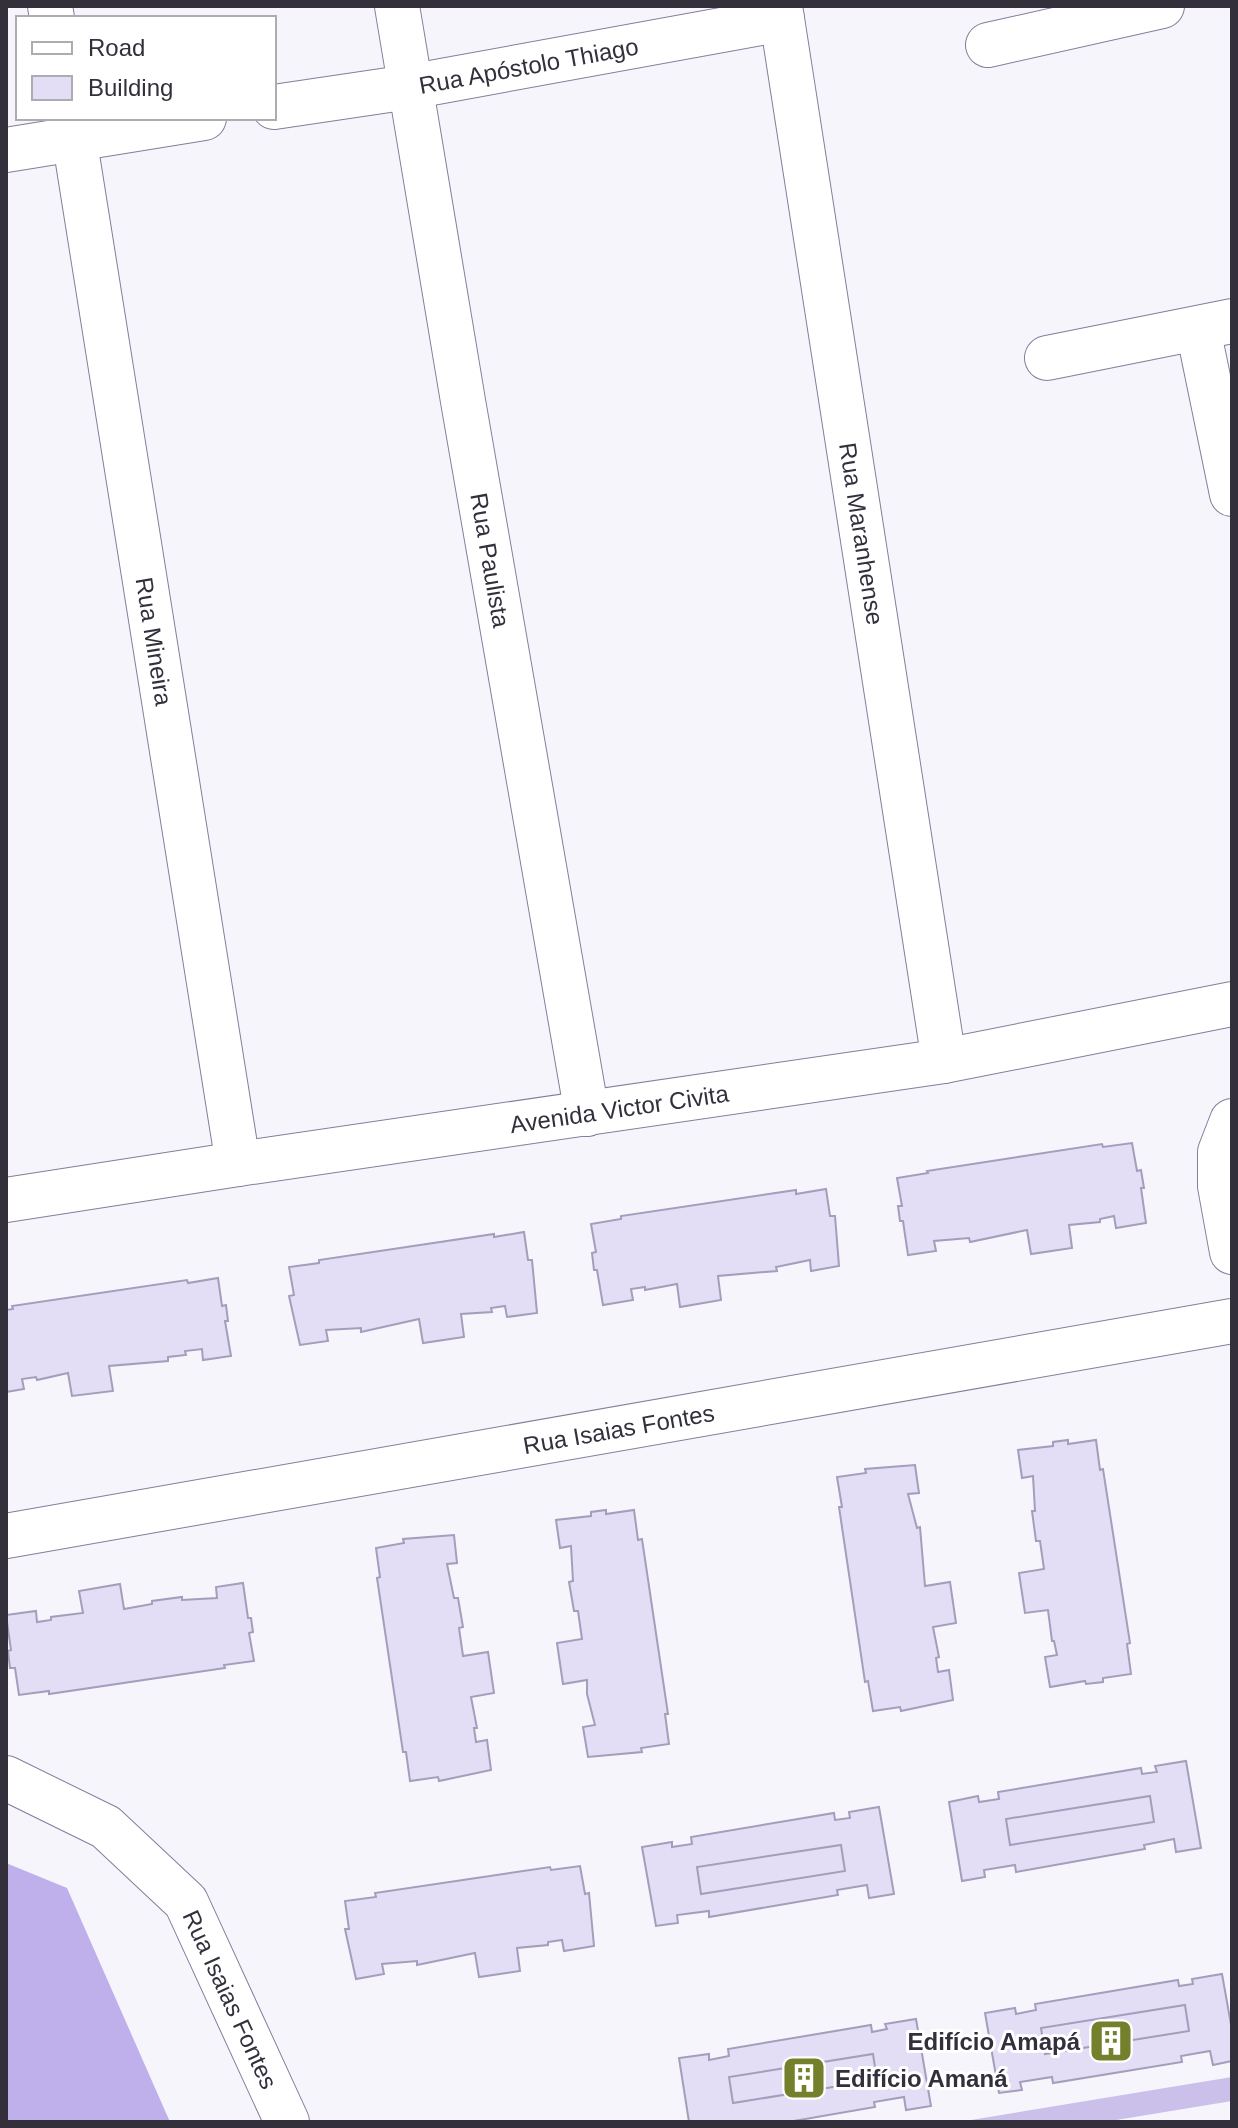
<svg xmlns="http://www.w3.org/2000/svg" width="1238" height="2128" viewBox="0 0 1238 2128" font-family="Arial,sans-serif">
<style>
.green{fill:#cac0ea}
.forest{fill:#bfafea}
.building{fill:#e3def6;stroke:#a49dbc;stroke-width:2}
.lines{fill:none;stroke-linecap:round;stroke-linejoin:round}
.minor-casing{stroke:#857d9b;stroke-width:46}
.secondary-casing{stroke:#857d9b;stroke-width:46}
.minor{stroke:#fff;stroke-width:44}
.secondary{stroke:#fff;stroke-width:44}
.labels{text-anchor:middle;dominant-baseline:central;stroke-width:6;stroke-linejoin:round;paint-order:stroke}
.street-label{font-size:24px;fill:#33303c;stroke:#fff}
.poi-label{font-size:24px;font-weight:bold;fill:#33303c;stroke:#fff;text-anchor:end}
</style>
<rect width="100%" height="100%" fill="#f6f5fb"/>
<path class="green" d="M 1232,2077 L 1232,2101 L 1104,2122 L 959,2122 Z"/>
<path class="forest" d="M 6,1863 L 67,1888 L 170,2122 L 6,2122 Z"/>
<path class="building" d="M 1132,1143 L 1137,1171 L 1141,1170 L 1144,1188 L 1141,1188 L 1146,1223 L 1116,1228 L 1114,1216 L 1100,1219 L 1100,1222 L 1069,1225 L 1072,1248 L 1031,1254 L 1027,1230 L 970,1242 L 969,1238 L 934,1241 L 936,1251 L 908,1255 L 903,1221 L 900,1221 L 898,1206 L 902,1206 L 897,1178 L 928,1173 L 927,1171 L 1102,1144 L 1103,1147 Z
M 826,1189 L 830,1216 L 835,1216 L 839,1266 L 811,1271 L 810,1260 L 776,1267 L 777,1271 L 718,1276 L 721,1300 L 680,1307 L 677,1284 L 645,1290 L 645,1287 L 631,1289 L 633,1300 L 603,1305 L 597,1270 L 594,1270 L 592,1253 L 596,1252 L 591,1224 L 621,1219 L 621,1216 L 796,1190 L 796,1194 Z
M 524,1232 L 528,1260 L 532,1260 L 537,1313 L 507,1317 L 505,1306 L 491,1308 L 492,1312 L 461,1314 L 464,1337 L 423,1343 L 419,1319 L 361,1332 L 361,1328 L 326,1330 L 328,1341 L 300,1345 L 289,1296 L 294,1295 L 289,1267 L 319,1263 L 319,1260 L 494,1234 L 494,1237 Z
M 218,1278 L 222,1306 L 226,1305 L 228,1321 L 225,1321 L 231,1356 L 203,1360 L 202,1349 L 185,1351 L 186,1355 L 168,1357 L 168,1361 L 109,1366 L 113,1391 L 72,1396 L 68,1373 L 37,1380 L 36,1377 L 22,1379 L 24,1389 L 6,1392 L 6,1310 L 13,1309 L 12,1306 L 187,1280 L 188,1283 Z
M 1068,1440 L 1068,1444 L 1096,1440 L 1100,1470 L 1103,1469 L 1130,1643 L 1127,1644 L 1131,1674 L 1103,1678 L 1103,1682 L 1086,1684 L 1085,1681 L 1050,1687 L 1045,1657 L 1057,1655 L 1054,1641 L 1052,1641 L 1048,1610 L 1025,1613 L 1019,1573 L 1044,1569 L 1040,1541 L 1036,1541 L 1032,1511 L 1035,1511 L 1033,1476 L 1022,1478 L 1018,1450 L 1053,1446 L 1053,1442 Z
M 915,1465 L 919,1493 L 908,1494 L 917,1528 L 920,1527 L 925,1586 L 950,1582 L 956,1623 L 933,1627 L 939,1657 L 936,1658 L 938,1672 L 949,1670 L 953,1700 L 901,1711 L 900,1707 L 873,1711 L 868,1681 L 865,1682 L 839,1507 L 842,1507 L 837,1477 L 866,1473 L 865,1469 Z
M 606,1510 L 606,1514 L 634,1510 L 638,1540 L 642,1539 L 668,1714 L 665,1714 L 669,1744 L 641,1748 L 642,1752 L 588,1757 L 583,1727 L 595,1725 L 587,1694 L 587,1680 L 563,1684 L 557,1643 L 582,1639 L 578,1611 L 574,1611 L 569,1582 L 573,1581 L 571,1546 L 560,1548 L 556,1520 L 591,1516 L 591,1512 Z
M 454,1535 L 457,1563 L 447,1564 L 454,1598 L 458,1598 L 463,1627 L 459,1628 L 463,1656 L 488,1652 L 494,1693 L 471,1697 L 477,1728 L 474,1728 L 476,1742 L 487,1740 L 491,1770 L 439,1781 L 438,1777 L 410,1781 L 406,1752 L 403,1752 L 377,1578 L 380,1577 L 376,1548 L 404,1543 L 403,1539 Z
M 243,1583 L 248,1618 L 251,1618 L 253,1632 L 249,1633 L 254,1661 L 224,1665 L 225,1668 L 49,1694 L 49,1691 L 19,1695 L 15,1668 L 10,1668 L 8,1651 L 11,1650 L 6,1615 L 36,1611 L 37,1622 L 51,1620 L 51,1617 L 83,1613 L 79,1591 L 120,1584 L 124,1609 L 152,1604 L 152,1601 L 182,1597 L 182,1600 L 217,1598 L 216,1587 Z
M 1186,1761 L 1201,1848 L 1176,1852 L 1174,1839 L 1144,1845 L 1145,1849 L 1016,1872 L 1015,1865 L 984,1870 L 985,1877 L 962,1881 L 949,1802 L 978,1796 L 979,1802 L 999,1799 L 998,1792 L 1141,1768 L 1142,1774 L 1157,1772 L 1155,1766 Z
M 1150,1796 L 1154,1822 L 1010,1845 L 1006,1819 Z
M 879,1807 L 894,1894 L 869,1898 L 867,1885 L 837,1890 L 838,1895 L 709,1917 L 709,1911 L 677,1915 L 678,1923 L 656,1926 L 642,1847 L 672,1842 L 672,1847 L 692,1844 L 691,1837 L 834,1813 L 835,1820 L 850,1818 L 849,1812 Z
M 841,1845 L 845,1871 L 701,1894 L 697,1867 Z
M 580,1866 L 585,1894 L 589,1893 L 594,1946 L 564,1951 L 562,1940 L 548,1942 L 548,1945 L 517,1948 L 520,1971 L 479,1977 L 475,1953 L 417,1965 L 417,1961 L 382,1964 L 384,1974 L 356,1979 L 345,1929 L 349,1929 L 345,1901 L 376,1897 L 375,1893 L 550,1867 L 551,1870 Z
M 1222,1974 L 1232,2030 L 1232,2061 L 1213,2065 L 1210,2051 L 1181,2056 L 1182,2062 L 1053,2083 L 1052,2077 L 1020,2082 L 1022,2090 L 999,2093 L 985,2013 L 1015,2008 L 1016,2014 L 1036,2010 L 1035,2004 L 1178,1980 L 1179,1986 L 1193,1984 L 1192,1979 Z
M 1185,2005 L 1189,2031 L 1045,2054 L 1041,2028 Z
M 916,2019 L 931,2106 L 906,2110 L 904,2097 L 874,2102 L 875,2107 L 788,2122 L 689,2122 L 679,2058 L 709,2054 L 709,2060 L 729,2056 L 728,2049 L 871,2025 L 872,2032 L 887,2029 L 885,2024 Z
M 873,2054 L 877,2080 L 733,2103 L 729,2077 Z"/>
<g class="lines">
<g class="minor-casing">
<g id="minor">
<path d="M 50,6 L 52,18"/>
<path id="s1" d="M 397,6 L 463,401 L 587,1114"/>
<path id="s2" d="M 780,6 L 944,1061"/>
<path d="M 988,45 L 1162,6"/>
<path id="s3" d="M 274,107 L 409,87 L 782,19"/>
<path id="s4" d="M 71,118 L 238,1164"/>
<path d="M 6,150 L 204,118"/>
<path d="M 1198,329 L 1232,494"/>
<path d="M 1047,358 L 1232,321"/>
<path d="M 1232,1121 L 1220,1152 L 1220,1186 L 1232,1252"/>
<path id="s5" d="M 6,1536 L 1232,1321"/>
<path id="s6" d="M 6,1778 L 106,1827 L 186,1902 L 287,2122"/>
</g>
</g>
<g class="secondary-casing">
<g id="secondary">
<path id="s7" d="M 6,1200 L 238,1164 L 944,1061 L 1232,1004"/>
</g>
</g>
<use href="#minor" class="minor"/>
<use href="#secondary" class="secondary"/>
</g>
<defs>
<g id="building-square" transform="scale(2.3)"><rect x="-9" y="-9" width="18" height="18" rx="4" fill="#75802d" stroke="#fff"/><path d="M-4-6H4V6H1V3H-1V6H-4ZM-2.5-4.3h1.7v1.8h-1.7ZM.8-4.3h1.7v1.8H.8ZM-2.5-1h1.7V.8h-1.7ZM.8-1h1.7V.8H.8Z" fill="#fff"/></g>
</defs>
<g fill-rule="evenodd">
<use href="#building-square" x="1111" y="2041"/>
<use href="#building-square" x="804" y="2078"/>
</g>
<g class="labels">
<g class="street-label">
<text stroke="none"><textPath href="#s3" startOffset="258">Rua Apóstolo Thiago</textPath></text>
<text stroke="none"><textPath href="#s2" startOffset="534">Rua Maranhense</textPath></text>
<text stroke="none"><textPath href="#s1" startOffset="562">Rua Paulista</textPath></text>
<text stroke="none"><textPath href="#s4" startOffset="530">Rua Mineira</textPath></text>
<text stroke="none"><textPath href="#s7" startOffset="620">Avenida Victor Civita</textPath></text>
<text stroke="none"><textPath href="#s5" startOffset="622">Rua Isaias Fontes</textPath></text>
<text stroke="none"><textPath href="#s6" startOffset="328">Rua Isaias Fontes</textPath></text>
</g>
<g class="poi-label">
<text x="1080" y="2041">Edifício Amapá</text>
<text x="835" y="2078" text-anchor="start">Edifício Amaná</text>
</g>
</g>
<rect width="1238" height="2128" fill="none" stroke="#33303c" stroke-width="16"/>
<rect x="16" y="16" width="260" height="104" fill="#ffffff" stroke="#adacb1" stroke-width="2"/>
<rect x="32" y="42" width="40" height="12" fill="#ffffff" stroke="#adacb1" stroke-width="2"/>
<text x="88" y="56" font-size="24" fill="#33303c">Road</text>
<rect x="32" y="76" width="40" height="24" fill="#e3def6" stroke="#adacb1" stroke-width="2"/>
<text x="88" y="96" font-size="24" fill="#33303c">Building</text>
</svg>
